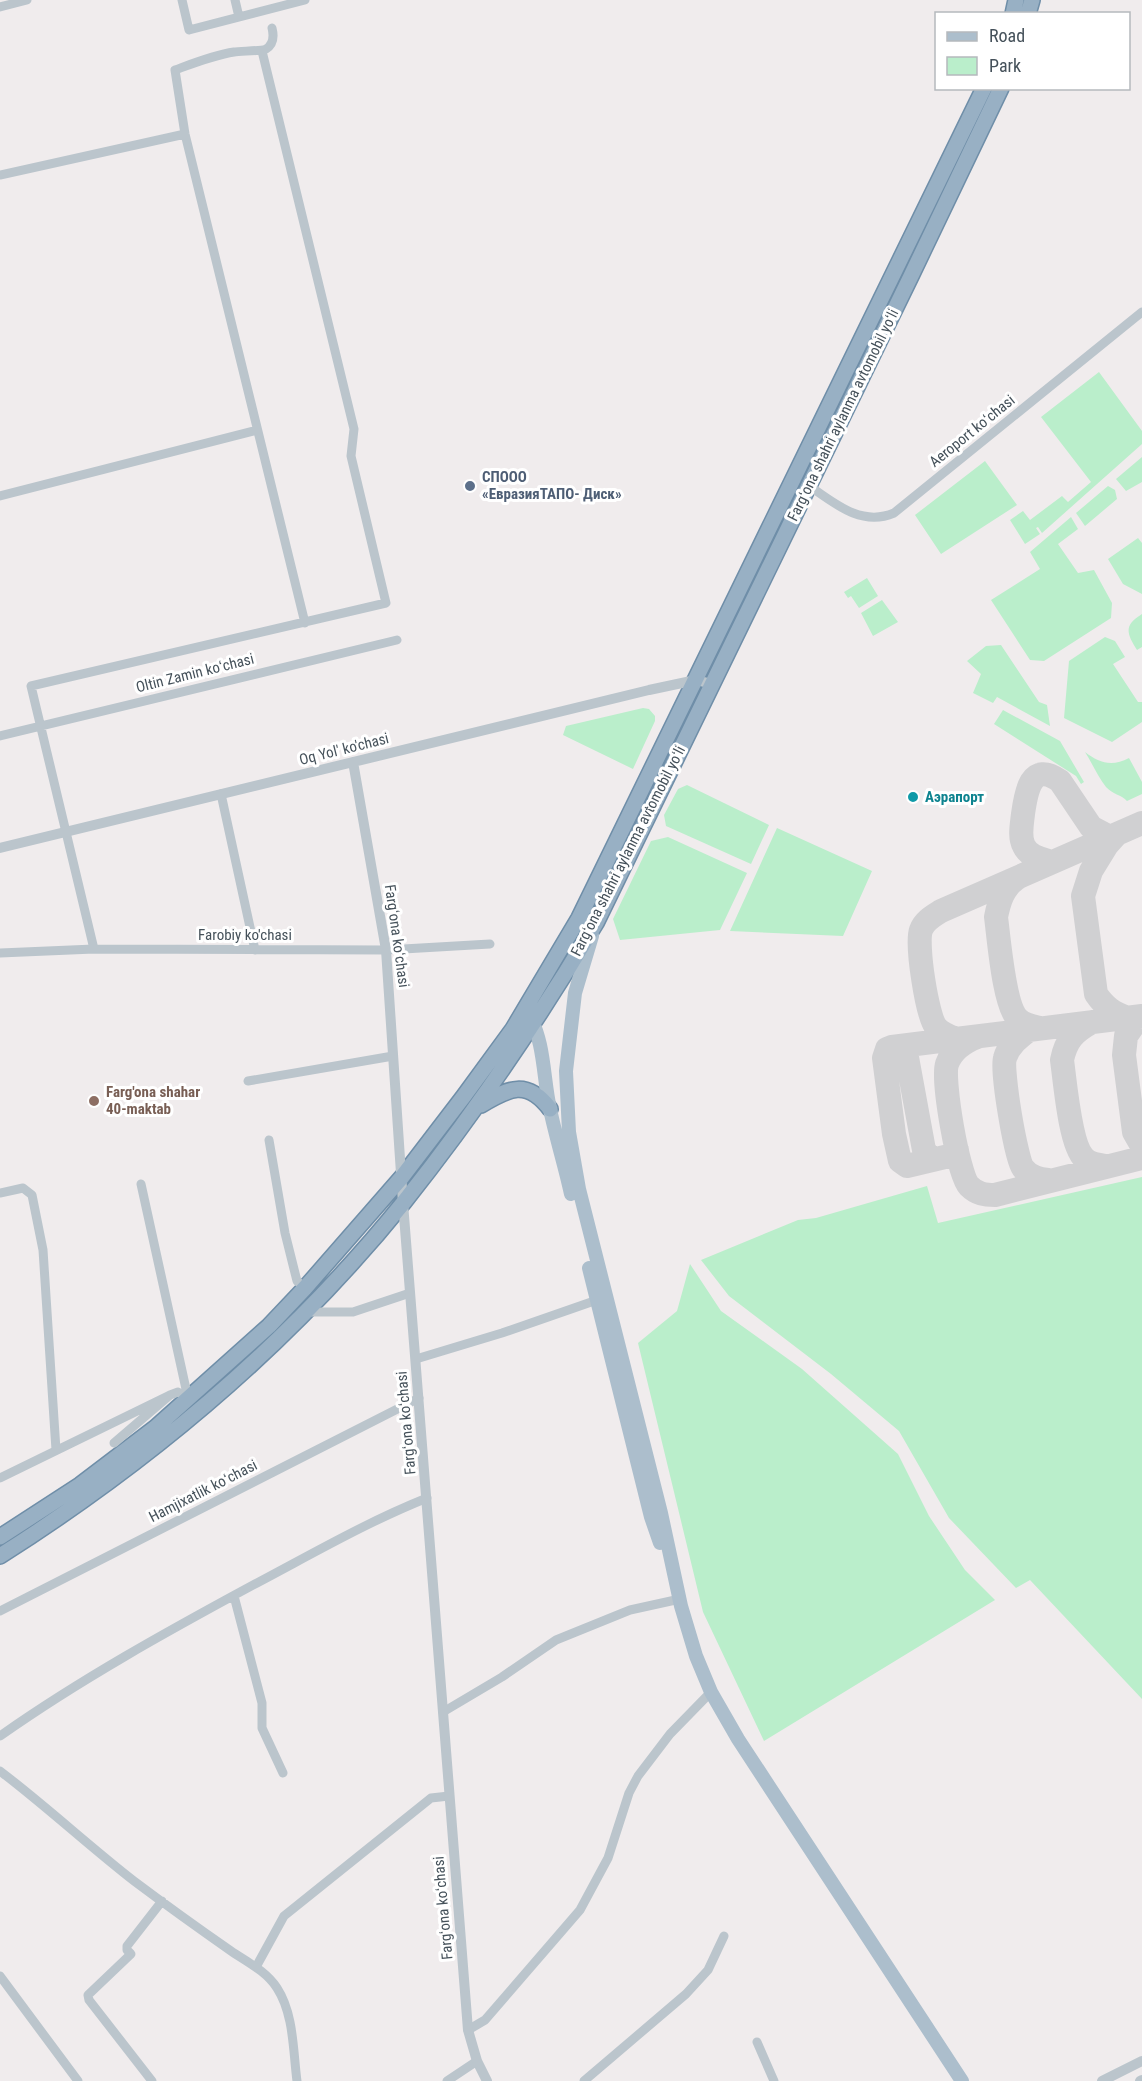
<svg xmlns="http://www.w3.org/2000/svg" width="1142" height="2081" viewBox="0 0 1142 2081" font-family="'Roboto Condensed',sans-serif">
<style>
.green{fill:#baeecb}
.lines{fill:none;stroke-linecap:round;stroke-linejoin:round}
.taxiway{stroke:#d0d0d2;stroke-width:24}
.trunk-casing{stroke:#6f8ea8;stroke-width:18}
.minor{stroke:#bbc5cc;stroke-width:9}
.tertiary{stroke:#bbc5cc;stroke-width:10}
.primary{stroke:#acbecc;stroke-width:14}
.trunk{stroke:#98b0c4;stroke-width:15}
.service-dot{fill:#5c6f8a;stroke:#fff;stroke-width:2}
.culture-dot{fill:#0f9aa8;stroke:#fff;stroke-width:2}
.education-dot{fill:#8d6e63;stroke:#fff;stroke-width:2}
.labels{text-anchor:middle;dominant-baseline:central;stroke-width:6;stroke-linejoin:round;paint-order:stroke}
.street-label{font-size:15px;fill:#45515a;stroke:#fff}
.service-label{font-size:15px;font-weight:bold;fill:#4e5e75;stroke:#fff;text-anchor:start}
.culture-label{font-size:15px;font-weight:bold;fill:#0d838f;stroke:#fff;text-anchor:start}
.education-label{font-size:15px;font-weight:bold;fill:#785e54;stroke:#fff;text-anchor:start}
</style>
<rect width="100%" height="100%" fill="#f0eced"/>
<path class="green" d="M 1099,372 L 1142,431 L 1142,444 L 1042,533 L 1038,527 L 1036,528 L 1040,534 L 1025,544 L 1010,520 L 1023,511 L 1030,520 L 1062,496 L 1068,502 L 1091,482 L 1041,417 Z
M 1142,457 L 1142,482 L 1126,491 L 1116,479 Z
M 985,461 L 1017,505 L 941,554 L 915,515 Z
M 1108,486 L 1115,490 L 1117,499 L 1085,526 L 1076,513 Z
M 1071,517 L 1078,529 L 1058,544 L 1078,573 L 1094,570 L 1112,603 L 1111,618 L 1044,661 L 1030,660 L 991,600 L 1040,569 L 1030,552 Z
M 1138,538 L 1142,543 L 1142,594 L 1123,584 L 1108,559 Z
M 867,578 L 878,596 L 859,608 L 851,596 L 848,598 L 844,592 Z
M 882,600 L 898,622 L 873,636 L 861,613 Z
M 1142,614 L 1142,647 L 1137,650 C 1126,633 1124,625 1142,614 Z
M 1105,637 L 1115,641 L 1125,657 L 1113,664 L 1138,702 L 1142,702 L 1142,722 L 1112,742 L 1064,718 L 1069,661 Z
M 1001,645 L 1039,702 L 1047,705 L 1050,726 L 997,697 L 993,703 L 973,693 L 981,674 L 967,661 L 986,646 Z
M 643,708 L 649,709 L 655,716 L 655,721 L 633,769 L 563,735 L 566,726 Z
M 1003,710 L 1060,741 L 1084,782 L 1081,784 L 1076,776 L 994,724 Z
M 1085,752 C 1099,763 1112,767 1129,758 L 1142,782 L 1142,794 L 1127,801 C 1122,795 1112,794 1106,787 C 1098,777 1092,763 1085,752 Z
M 687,785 L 769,825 L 751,864 L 666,826 L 664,815 L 678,789 Z
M 777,828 L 872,871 L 843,936 L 730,931 Z
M 668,837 L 747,873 L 720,930 L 620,940 L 613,919 L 651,841 Z
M 1142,1177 L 1142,1699 L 1030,1580 L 1016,1588 L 949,1518 L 899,1431 L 831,1374 L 729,1296 L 701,1260 L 798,1220 L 816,1218 L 927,1186 L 938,1223 Z
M 690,1264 L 721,1311 L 802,1369 L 898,1454 L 929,1516 L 965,1570 L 995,1600 L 764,1741 L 703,1612 L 638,1343 L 677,1311 Z"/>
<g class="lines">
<path class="taxiway" d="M 1142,823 L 941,911 C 933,916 924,921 921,930 C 916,944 927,1016 936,1027 C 941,1033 949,1036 956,1039 L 1142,1016
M 1116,835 L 1107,845 L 1091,871 L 1083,896 L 1096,994 C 1105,1007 1113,1013 1128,1018
M 1052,862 C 1042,859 1029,857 1024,846 C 1019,837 1022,824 1023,814 C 1026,792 1031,760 1060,781 L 1091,827 L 1110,837
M 1016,879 C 1003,888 999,902 996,917 C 999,939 1004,1006 1018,1019 C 1024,1025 1031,1026 1040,1028
M 1142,1018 L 1133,1026 L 1126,1036 L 1124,1055 L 1134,1132 L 1142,1146
M 1092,1022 C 1074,1032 1066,1040 1062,1060 C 1065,1081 1070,1145 1084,1158 C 1089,1164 1099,1165 1106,1166
M 1029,1030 C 1019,1038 1008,1046 1005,1058 C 1001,1070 1016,1159 1023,1168 C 1029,1176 1038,1179 1048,1180
M 977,1037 C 964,1042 952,1050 947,1064 C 942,1080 958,1174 969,1186 C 977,1194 985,1195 995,1195 L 1142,1158
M 956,1039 L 892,1047 L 887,1049 L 884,1058 L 894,1134 L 900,1161 L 907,1166 L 949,1156 L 957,1150
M 910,1045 L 906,1052 L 924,1150 L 932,1160"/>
<g class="trunk-casing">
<path id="trunk" d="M 1013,14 L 1016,0
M 1028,14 L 1032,0
M 481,1105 C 509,1088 527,1079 550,1109
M 0,1537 L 80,1485 L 155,1428 L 269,1326 L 305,1288 L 402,1177 L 464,1096 L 513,1029 L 579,918 L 984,88
M 0,1556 C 151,1460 291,1342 404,1202 C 474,1114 538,1020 596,923 L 911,276 L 1001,88"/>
</g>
<path class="minor" d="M 182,0 L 189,30 L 305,0
M 235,0 L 239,17
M 0,7 L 27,0
M 272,28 C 274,36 274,44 266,49 C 263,51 240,51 234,52 C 214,55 194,63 175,70 L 185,134 L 305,623
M 0,175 L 185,134
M 808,485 C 834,503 861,527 894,513 L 1142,312
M 0,496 L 257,430
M 0,736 L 397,640
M 221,794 L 255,950
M 94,949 L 31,686 L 386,603 L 351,456 L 354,429 L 262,51
M 0,953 L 94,949 L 386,950 L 490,944
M 248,1081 L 393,1056
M 269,1140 L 285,1233 L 297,1281 L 305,1288
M 141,1184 L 188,1398
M 0,1193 L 23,1188 L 32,1195 L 43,1250 L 56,1450
M 305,1312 L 353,1312 L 410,1293
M 416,1359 L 502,1333 L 597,1300
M 114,1443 L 170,1395 L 178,1392 L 188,1398
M 0,1478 L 170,1395
M 234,1596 L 262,1703 L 262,1728 L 283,1773
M 0,1611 L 419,1398
M 443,1712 L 502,1677 L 556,1640 L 630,1610 L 680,1599
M 0,1736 C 81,1679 168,1631 255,1584 C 312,1554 367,1522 427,1498
M 0,1771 C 46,1806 89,1846 134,1881 C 166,1905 198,1928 231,1951 C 247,1962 266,1971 277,1988 C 294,2014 293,2051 297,2081
M 256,1967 L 284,1916 L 431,1798 L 449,1796
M 0,1976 L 78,2081
M 468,2030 L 485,2020 L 580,1910 L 608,1858 L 629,1793 L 638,1776 L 670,1734 L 711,1692
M 757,2042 L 774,2081
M 152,2081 L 89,2000 L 88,1995 L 131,1954 L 127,1950 L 127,1946 L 162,1901
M 447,2081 L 477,2061
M 584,2081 L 686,1994 L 708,1970 L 724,1936"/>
<path class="tertiary" d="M 353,762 L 386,950 L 403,1203 L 468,2030 L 477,2061 L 487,2081
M 0,848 L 649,690 L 696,680 L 712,684
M 1102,2081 L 1142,2061
M 1140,2081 L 1142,2080"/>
<path class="primary" d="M 592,936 L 575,993 L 566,1071 L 569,1132 L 579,1189 L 661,1513 L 681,1606 L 696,1656 L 711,1692 L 738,1739 L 962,2081
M 529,1015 C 545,1043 543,1078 550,1109 C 556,1138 565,1166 571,1194
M 589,1268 L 651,1517 L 660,1543"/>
<use href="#trunk" class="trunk"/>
</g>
<circle class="service-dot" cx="470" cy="486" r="6"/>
<circle class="culture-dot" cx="913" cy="797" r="6"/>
<circle class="education-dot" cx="94" cy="1101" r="6"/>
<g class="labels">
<g class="street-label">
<text transform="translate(843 415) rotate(-64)">Fargʻona shahri aylanma avtomobil yoʻli</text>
<text transform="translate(972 431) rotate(-39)">Aeroport koʻchasi</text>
<text transform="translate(195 673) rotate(-14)">Oltin Zamin koʻchasi</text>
<text transform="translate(344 749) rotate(-14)">Oq Yol' ko'chasi</text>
<text transform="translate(628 851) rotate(-63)">Fargʻona shahri aylanma avtomobil yoʻli</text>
<text x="245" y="935">Farobiy ko'chasi</text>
<text transform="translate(397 936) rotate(82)">Fargʻona koʻchasi</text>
<text transform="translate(406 1423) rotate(-95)">Fargʻona koʻchasi</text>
<text transform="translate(203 1491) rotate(-27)">Hamjixatlik koʻchasi</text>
<text transform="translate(443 1908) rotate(-95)">Fargʻona koʻchasi</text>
</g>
<g class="service-label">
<text x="482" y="477">СПООО<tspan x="482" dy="17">«ЕвразияТАПО- Диск»</tspan></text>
</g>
<g class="culture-label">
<text x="925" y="797">Аэрапорт</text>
</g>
<g class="education-label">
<text x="106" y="1092">Farg'ona shahar<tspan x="106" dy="17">40-maktab</tspan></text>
</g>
</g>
<rect x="935" y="12" width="195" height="78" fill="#ffffff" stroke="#b5b9bd" stroke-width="1.5"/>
<rect x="947" y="32" width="30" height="9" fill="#acbecc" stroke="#b5b9bd" stroke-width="1.5"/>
<text x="989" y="42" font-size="18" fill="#45515a">Road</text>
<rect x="947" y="57" width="30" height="18" fill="#baeecb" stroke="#b5b9bd" stroke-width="1.5"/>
<text x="989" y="72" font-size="18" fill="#45515a">Park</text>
</svg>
